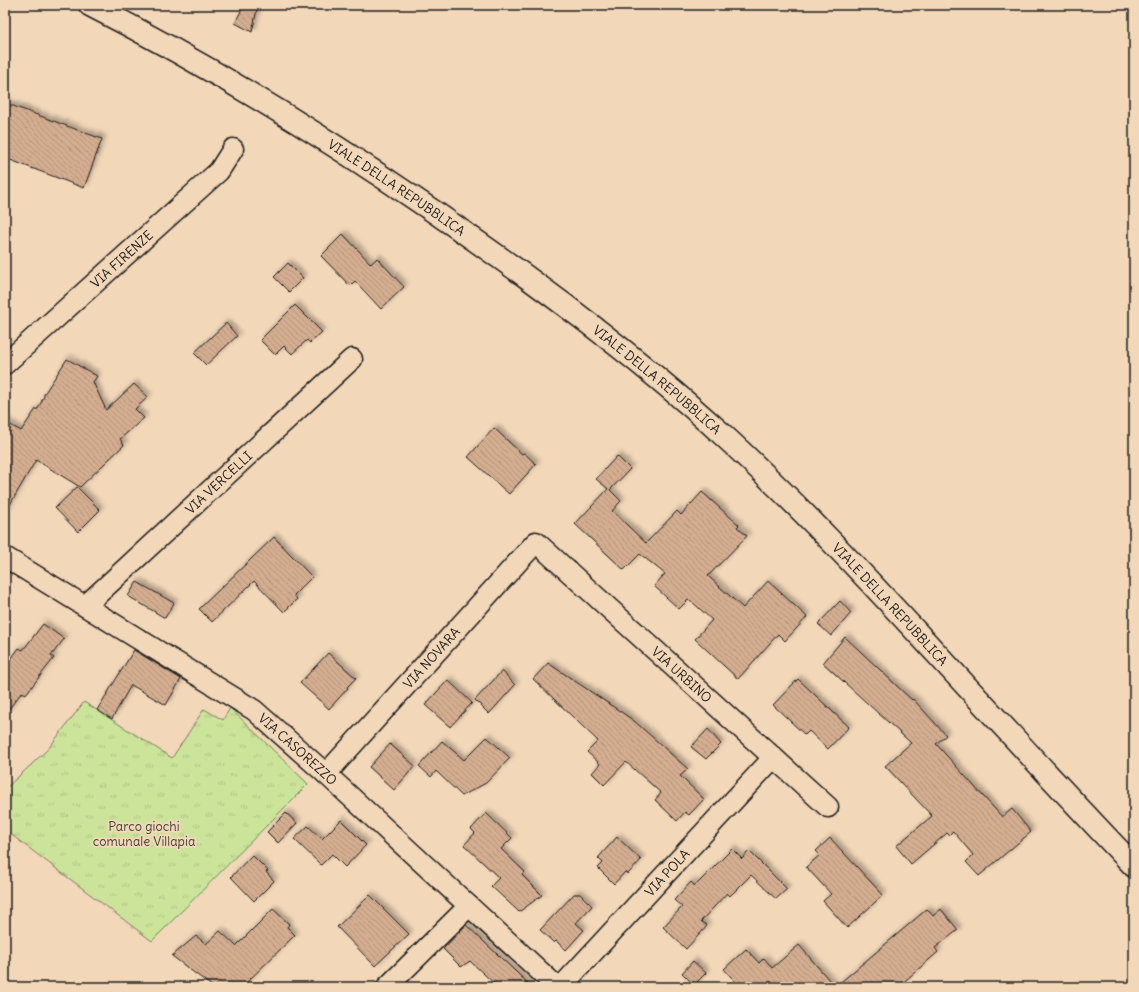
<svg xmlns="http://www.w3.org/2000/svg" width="1139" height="992" viewBox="0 0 1139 992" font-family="Delius,sans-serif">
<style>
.grass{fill:url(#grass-tufts);stroke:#74805b}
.building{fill:url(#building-back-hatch);stroke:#1c1c1c;filter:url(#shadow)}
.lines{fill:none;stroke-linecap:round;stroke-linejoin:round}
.street-casing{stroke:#1c1c1c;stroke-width:23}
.secondary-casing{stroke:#1c1c1c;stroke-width:25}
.street{stroke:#f2d7b9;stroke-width:20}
.secondary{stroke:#f2d7b9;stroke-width:22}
.labels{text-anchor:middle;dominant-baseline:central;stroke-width:4;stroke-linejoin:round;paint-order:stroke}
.street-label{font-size:13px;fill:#1c1c1c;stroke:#f2d7b9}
.park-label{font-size:13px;fill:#3f4435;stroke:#f2d7b9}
</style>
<defs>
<pattern id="grass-tufts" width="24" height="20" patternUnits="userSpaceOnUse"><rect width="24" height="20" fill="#cce49a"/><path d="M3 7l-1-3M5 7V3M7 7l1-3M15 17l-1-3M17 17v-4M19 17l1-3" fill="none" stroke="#afc384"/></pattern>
<pattern id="building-back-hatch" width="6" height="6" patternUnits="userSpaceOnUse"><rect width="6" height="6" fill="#d4ad90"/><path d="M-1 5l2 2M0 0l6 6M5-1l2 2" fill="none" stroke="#b5947c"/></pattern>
<filter id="shadow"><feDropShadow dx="3.5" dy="-3.5" stdDeviation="2" flood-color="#0004"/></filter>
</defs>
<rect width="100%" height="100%" fill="#f2d7b9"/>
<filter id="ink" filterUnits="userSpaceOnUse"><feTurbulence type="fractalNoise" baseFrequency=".025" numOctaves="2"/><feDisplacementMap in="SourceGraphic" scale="8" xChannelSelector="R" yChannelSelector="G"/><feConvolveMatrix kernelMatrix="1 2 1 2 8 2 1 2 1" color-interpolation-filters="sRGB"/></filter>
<g filter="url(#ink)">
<path class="grass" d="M 84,702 L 172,758 L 204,709 L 223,720 L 230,708 L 308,784 L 152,941 L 5,830 L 5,789 L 48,749 Z"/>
<path class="building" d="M 244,5 L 258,5 L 252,32 L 235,23 Z
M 5,103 L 102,139 L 84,188 L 5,158 Z
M 343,234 L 371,264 L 377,258 L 404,287 L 381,309 L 355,281 L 350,286 L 321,256 Z
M 288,263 L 303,278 L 289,292 L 274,277 Z
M 295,305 L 322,332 L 310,343 L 307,340 L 292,354 L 284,346 L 275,355 L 260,340 Z
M 226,323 L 237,336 L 206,365 L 194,353 Z
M 67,359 L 97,376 L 93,382 L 106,410 L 134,384 L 148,397 L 135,409 L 144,418 L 120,439 L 124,445 L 80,487 L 36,460 L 5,513 L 5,422 L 21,431 L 36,409 L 38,409 L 44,396 L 44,394 Z
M 494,428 L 522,454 L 524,453 L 536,464 L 509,494 L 468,457 Z
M 617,456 L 630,469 L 610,490 L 621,501 L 612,511 L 646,543 L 677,511 L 681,515 L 702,492 L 739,525 L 737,527 L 747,536 L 708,576 L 743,608 L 768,581 L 807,617 L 785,641 L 778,634 L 738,679 L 695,639 L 712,620 L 689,599 L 679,609 L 654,586 L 665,574 L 640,554 L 624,570 L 575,524 L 608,489 L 596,479 Z
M 77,487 L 100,510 L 78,532 L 55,508 Z
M 274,537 L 312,577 L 294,595 L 297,599 L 284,612 L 254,581 L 212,622 L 199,609 Z
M 137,582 L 174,603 L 165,618 L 128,596 Z
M 840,601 L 851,613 L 831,636 L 818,624 Z
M 43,624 L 64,639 L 51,656 L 54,658 L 26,694 L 22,692 L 5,714 L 5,667 L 19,648 L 23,650 Z
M 845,637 L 912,700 L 913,699 L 946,735 L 936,744 L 1002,817 L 1012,809 L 1031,832 L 979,876 L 966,862 L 973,855 L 953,831 L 949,835 L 947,833 L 911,864 L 896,846 L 932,816 L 885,766 L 911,743 L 823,663 Z
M 134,650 L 181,679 L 166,705 L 131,685 L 112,719 L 97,710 Z
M 328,653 L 356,678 L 347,687 L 348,688 L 329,709 L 300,683 Z
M 548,663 L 633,720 L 688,769 L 680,776 L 704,799 L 689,815 L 685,812 L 677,821 L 655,800 L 661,793 L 626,762 L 604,785 L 592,773 L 600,764 L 587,752 L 598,741 L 533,679 Z
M 502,671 L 515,685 L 489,714 L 475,700 Z
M 798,679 L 849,727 L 828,749 L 809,731 L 805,735 L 773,705 Z
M 448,680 L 472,703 L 450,727 L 425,705 Z
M 708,729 L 721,744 L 706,759 L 691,747 Z
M 487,737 L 510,758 L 486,783 L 462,796 L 436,771 L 431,777 L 419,766 L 442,741 L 464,760 Z
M 390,744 L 415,766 L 394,790 L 369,767 Z
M 286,813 L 297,823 L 278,843 L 267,832 Z
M 486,813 L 512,838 L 501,849 L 525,872 L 522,875 L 542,895 L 519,912 L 491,886 L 499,878 L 464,845 L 475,833 L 471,829 Z
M 341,820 L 366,845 L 345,867 L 332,854 L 321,865 L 294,839 L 308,826 L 322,839 Z
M 617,837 L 641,860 L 628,874 L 625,872 L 614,884 L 598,868 L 603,863 L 598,858 Z
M 830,838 L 883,895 L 847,928 L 823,901 L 831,894 L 806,867 L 820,855 L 816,851 Z
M 732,849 L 742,859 L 749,851 L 787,889 L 776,899 L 751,875 L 730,896 L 727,893 L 701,921 L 707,926 L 686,949 L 663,927 L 682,907 L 674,900 L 691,882 L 695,886 Z
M 252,855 L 268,871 L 266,872 L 274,881 L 254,901 L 231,877 Z
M 574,894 L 580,894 L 592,906 L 576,923 L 584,930 L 566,950 L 556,941 L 554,943 L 540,930 Z
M 370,895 L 409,934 L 375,966 L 337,927 Z
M 273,909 L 289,924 L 287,927 L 295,935 L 242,987 L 213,987 L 172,956 L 196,936 L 206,944 L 220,931 L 236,946 Z
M 927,909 L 933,916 L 941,909 L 958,930 L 935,948 L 938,952 L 898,987 L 740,987 L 724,969 L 746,949 L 759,963 L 764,958 L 772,968 L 799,945 L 835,987 Z
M 466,925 L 532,987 L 498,987 L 470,961 L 461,967 L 443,949 Z
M 693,961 L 706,973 L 694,985 L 682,973 Z"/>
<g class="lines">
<g class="street-casing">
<g id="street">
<path id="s1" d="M 5,364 L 219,171 L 233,149"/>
<path id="s2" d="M 5,557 L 254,710 L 326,774 L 557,987"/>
<path id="s3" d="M 85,606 L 352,359"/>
<path id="s4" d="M 326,774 L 536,542 L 828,807"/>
<path d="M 387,987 L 469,906"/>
<path id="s5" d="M 561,987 L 773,758"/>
</g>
</g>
<g class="secondary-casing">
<g id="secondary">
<path id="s6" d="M 90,5 C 210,66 325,137 436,213 C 536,282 633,353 723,435 C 794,500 859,570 924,640 C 994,716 1063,792 1134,866"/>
</g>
</g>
<use href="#street" class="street"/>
<use href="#secondary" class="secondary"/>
</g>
</g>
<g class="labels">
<g class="street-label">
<text stroke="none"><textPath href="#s6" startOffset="357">VIALE DELLA REPUBBLICA</textPath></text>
<text stroke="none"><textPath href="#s1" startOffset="157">VIA FIRENZE</textPath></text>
<text stroke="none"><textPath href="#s6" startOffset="681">VIALE DELLA REPUBBLICA</textPath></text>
<text stroke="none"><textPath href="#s3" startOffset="182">VIA VERCELLI</textPath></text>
<text stroke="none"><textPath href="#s6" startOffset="1005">VIALE DELLA REPUBBLICA</textPath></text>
<text stroke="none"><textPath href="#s4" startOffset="157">VIA NOVARA</textPath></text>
<text stroke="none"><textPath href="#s4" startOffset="510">VIA URBINO</textPath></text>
<text stroke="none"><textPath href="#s2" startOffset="351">VIA CASOREZZO</textPath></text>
<text stroke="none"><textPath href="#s5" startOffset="156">VIA POLA</textPath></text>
</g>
<g class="park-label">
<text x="144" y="826">Parco giochi<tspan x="144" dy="15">comunale Villapia</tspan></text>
</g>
</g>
<rect width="1139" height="992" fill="none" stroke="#f2d7b9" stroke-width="20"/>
<rect x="10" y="10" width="1119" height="972" fill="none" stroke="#1c1c1c" stroke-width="1.5" filter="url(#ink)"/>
</svg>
